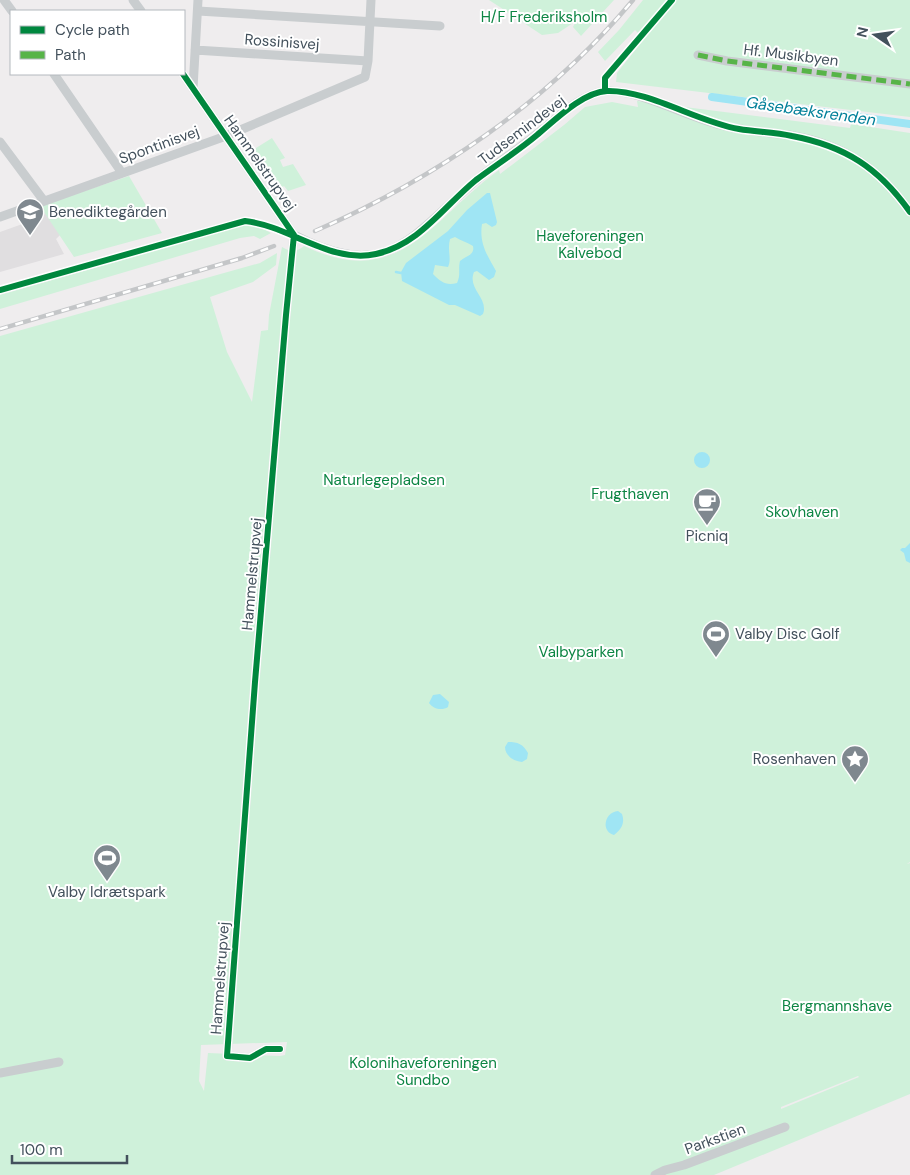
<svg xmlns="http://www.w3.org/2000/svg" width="910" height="1175" viewBox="0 0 910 1175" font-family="'DM Sans',sans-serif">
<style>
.education{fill:#e0dee0}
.green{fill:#cff1da;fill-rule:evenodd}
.water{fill:#9fe5f4;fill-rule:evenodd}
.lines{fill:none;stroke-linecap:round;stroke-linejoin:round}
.stream{stroke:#9fe5f4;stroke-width:2.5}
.canal{stroke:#9fe5f4;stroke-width:8}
.minor{stroke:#c9cdcf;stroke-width:9}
.rail-casing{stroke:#c4c6c8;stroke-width:4.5}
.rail{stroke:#fff;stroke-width:2.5;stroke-dasharray:8;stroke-linecap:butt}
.quiet{stroke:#57b448;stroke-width:5;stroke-dasharray:10 5;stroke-linecap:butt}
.cycleway-casing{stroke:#fff;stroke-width:9}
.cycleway{stroke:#00873e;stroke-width:6}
.labels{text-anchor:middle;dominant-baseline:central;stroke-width:4;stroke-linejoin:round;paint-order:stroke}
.park-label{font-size:15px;fill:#0c8543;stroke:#fff}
.street-label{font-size:15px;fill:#43515c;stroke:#fff}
.poi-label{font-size:15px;fill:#43515c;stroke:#fff;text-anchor:start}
.water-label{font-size:16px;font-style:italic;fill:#03819a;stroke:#fff}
</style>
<rect width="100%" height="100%" fill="#efedee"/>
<path class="education" d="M 43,204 L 63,232 L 56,239 L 64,254 L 0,272 L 0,232 L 28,222 L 33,216 L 33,209 Z"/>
<path class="green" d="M 489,0 L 614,0 L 581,36 L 573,27 L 576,21 L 558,33 L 542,35 Z
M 643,0 L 666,0 L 639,34 L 635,30 L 605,61 L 598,52 L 619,30 Z
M 675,0 L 910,0 L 910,117 L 616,82 L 617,73 Z
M 637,101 L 850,128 L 851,124 L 910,133 L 910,862 L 907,864 L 910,863 L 910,1094 L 714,1175 L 0,1175 L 0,336 L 260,263 L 277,253 L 276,265 L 253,282 L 210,297 L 227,352 L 252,402 L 261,331 L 268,330 L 269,315 L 282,247 C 290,252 297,252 304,246 C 400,292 431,219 499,170 L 500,174 L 564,125 L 585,107 L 612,102 L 638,107 ZM 287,1042 L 285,1055 L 280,1056 L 208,1053 L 204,1091 L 199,1081 L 201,1045 ZM 858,1076 L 859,1077 L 781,1109 L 781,1107 Z
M 272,138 L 285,158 L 280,160 L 283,167 L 293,164 L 306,185 L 288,191 L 284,186 L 280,189 L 253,150 Z
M 129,176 L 162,233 L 74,257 L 40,206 Z
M 244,225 L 258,226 L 271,233 L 260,239 L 254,236 L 240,238 L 0,309 L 0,295 Z"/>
<path class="water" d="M 487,193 L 490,193 L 497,222 L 496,225 L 492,227 L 486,223 L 482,224 C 479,243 487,255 496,271 L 494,277 L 489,280 L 477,271 L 474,272 C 467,289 489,298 483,314 L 480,316 L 455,305 L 449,305 L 402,281 L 401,272 L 406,263 L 448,231 L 467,210 ZM 455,237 C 461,241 467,242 473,246 C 475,255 466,256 460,261 C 458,269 461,275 457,283 C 446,286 441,282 433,274 L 435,265 L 448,267 C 452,259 447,250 450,239 Z
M694 460a8 8 0 1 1 16 0a8 8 0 1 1-16 0Z
M 910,543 L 910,563 L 906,561 L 904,553 L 900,550 L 902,548 L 905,548 Z
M 440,694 L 449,702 L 448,707 C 442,711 433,709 429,703 L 433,695 Z
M 508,742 C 518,742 523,744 528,753 L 527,759 L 522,762 C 514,761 505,756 505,747 Z
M 618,811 L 622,814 C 625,823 622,829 614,835 C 600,831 605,812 618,811 Z"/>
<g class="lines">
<path class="stream" d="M 396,272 L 401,273"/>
<path class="canal" d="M 712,97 L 910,124"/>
<path class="minor" d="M 4,0 L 12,11
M 133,0 L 141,11
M 198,11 L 440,26
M 195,50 L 368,61
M 698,55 L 727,61 L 910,84
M 54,74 L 122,173
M 183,74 L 294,235 L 286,315 L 255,682 L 227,1056 L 250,1058 L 266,1049 L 280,1049
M 193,88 L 198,0
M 0,142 L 44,201
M 0,217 L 226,136 L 365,77 L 368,61 L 371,0
M 294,235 C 387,282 407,241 473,183 C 495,164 520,149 542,130 C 559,116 583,93 606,91 C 622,90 639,96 654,101 C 682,111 711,125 740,129 C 757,132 773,133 789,135 C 843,144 879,168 910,212
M 0,1073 L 59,1062
M 655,1175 L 665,1170 L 684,1165 L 785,1127"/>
<g class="rail-casing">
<path id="rail" d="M 315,231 C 435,179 549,101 633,0
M 0,329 L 242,258 L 274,246"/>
</g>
<use href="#rail" class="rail"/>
<path class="quiet" d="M 698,55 L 727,61 L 910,84"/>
<g class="cycleway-casing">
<path id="cycleway" d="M 183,74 L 294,235 L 286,315 L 255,682 L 227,1056 L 250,1058 L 266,1049 L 280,1049
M 605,91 L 605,78 L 672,0
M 0,290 L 245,221 C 290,226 330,264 376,254 C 419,245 444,206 476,180 C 496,165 518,151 537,135 C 555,120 583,92 607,91 C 649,90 697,122 739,129 C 756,132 774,132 792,136 C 845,146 879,168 910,212"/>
</g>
<use href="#cycleway" class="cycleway"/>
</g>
<defs>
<g id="school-pin" transform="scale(1.4375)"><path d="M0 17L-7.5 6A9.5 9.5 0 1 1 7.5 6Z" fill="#7f888f" stroke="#fff"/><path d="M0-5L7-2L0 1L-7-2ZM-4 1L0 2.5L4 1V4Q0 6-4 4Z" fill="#fff"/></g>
<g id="cafe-pin" transform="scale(1.4375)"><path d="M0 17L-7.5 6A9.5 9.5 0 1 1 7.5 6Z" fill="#7f888f" stroke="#fff"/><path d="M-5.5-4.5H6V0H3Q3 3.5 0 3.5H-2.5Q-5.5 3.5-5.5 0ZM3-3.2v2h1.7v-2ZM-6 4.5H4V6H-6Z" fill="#fff"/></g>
<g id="stadium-pin" transform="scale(1.4375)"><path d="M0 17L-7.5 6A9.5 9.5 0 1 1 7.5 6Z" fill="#7f888f" stroke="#fff"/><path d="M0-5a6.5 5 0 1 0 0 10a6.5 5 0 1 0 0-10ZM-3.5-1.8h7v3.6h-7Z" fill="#fff"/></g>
<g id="sight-pin" transform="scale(1.4375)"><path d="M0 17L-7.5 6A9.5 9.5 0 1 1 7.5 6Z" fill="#7f888f" stroke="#fff"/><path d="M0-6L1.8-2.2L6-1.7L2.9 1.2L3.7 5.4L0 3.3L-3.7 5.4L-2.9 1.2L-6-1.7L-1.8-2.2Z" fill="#fff"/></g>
</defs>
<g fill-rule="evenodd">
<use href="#school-pin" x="30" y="212"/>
<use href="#cafe-pin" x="707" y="502"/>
<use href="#stadium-pin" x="716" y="634"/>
<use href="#sight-pin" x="855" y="759"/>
<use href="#stadium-pin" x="107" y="858"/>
</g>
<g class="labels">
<g class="park-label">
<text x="544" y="17">H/F Frederiksholm</text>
<text x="590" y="236">Haveforeningen<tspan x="590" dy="17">Kalvebod</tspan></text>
<text x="384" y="480">Naturlegepladsen</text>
<text x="630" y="494">Frugthaven</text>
<text x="802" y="512">Skovhaven</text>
<text x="581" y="652">Valbyparken</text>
<text x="837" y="1006">Bergmannshave</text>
<text x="423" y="1063">Kolonihaveforeningen<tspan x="423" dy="17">Sundbo</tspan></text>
</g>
<g class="street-label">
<text transform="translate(282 42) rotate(4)">Rossinisvej</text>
<text transform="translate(791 55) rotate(7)">Hf. Musikbyen</text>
<text transform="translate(522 130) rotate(-37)">Tudsemindevej</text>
<text transform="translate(159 145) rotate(-20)">Spontinisvej</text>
<text transform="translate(260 163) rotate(55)">Hammelstrupvej</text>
<text transform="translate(252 574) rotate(-85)">Hammelstrupvej</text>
<text transform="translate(220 978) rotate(-86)">Hammelstrupvej</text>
<text transform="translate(715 1139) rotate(-20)">Parkstien</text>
</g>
<g class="poi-label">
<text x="49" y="212">Benediktegården</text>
<text x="707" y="536" text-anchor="middle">Picniq</text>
<text x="735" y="634">Valby Disc Golf</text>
<text x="836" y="759" text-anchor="end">Rosenhaven</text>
<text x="107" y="892" text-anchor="middle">Valby Idrætspark</text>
</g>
<g class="water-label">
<text transform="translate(811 111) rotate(8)">Gåsebæksrenden</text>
</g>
</g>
<rect x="10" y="10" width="175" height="65" fill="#ffffff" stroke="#b4b9be"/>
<rect x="20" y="26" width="25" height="8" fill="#00873e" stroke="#b4b9be"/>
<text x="55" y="35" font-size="15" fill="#43515c">Cycle path</text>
<rect x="20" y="51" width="25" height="8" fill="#57b448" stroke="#b4b9be"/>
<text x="55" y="60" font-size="15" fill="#43515c">Path</text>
<g transform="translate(875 35) rotate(283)" stroke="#ffffff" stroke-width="4" paint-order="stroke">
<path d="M0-4L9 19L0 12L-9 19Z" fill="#43515c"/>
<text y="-8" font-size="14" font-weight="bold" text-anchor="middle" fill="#43515c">N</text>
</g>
<path d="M12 1155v8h115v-8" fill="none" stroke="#43515c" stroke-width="2.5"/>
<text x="20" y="1155" font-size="15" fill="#43515c" stroke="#ffffff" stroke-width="4" paint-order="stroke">100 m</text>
</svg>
